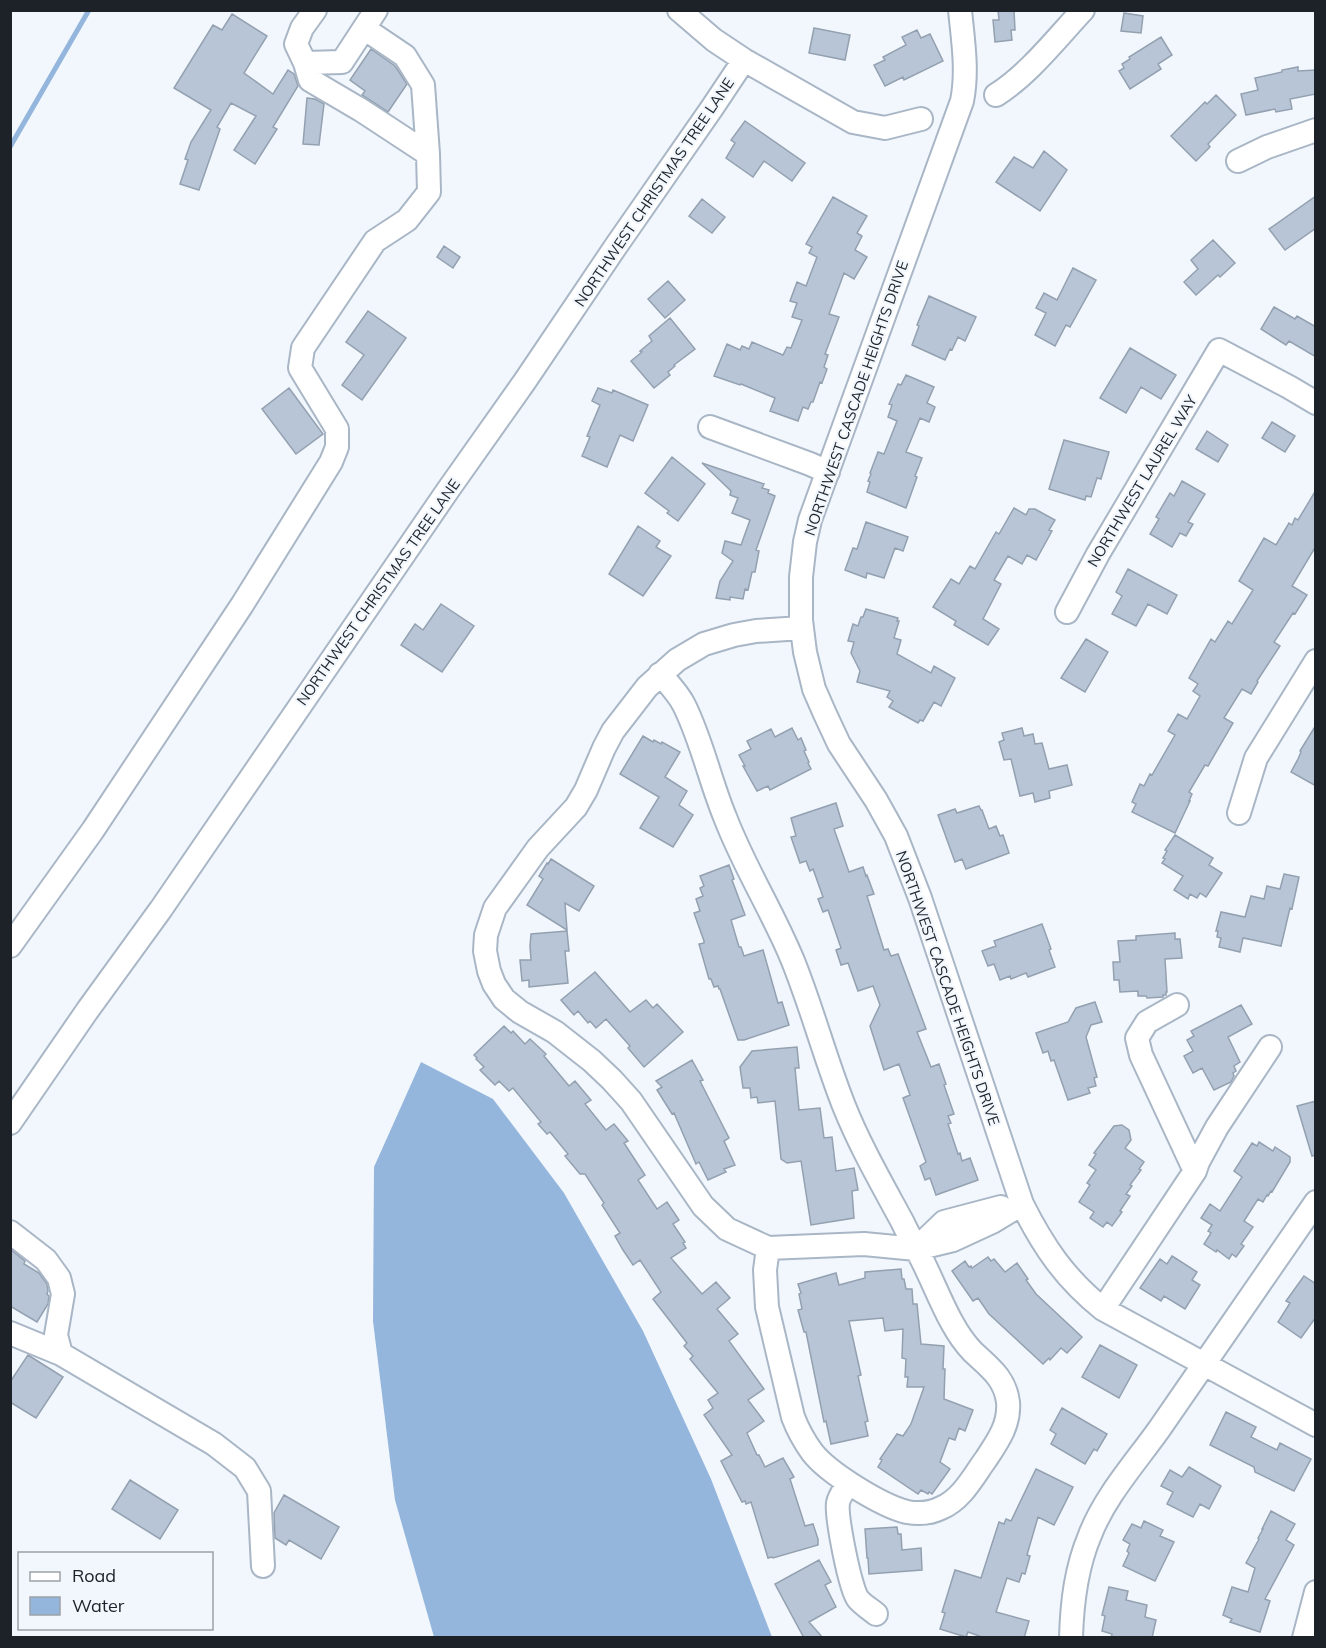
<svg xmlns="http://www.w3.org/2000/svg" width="1326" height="1648" viewBox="0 0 1326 1648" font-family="Mulish,sans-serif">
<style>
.water{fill:#94b5dc}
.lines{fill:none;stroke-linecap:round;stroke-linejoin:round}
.stream{stroke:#94b5dc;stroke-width:5}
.building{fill:#b8c5d6;stroke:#93a0b0;stroke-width:1.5}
.minor-casing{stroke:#a9b6c6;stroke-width:26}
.minor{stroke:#fff;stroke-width:22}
.labels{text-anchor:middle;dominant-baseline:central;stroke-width:4.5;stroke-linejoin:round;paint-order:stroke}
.street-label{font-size:15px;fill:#1d2229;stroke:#f1f7fd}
</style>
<rect width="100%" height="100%" fill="#f1f7fd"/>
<path class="water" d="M 421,1062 L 493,1099 L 564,1193 L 643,1331 L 711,1479 L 772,1637 L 434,1637 L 395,1500 L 373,1321 L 374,1167 Z"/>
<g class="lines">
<path class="stream" d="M 10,147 L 89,10"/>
</g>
<path class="building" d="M 998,10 L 1014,10 L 1015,30 L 1011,30 L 1012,40 L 995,42 L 993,20 L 999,20 Z
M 1124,13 L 1143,16 L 1141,33 L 1121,31 Z
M 232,14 L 267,36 L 244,73 L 273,94 L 288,70 L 294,74 L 298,86 L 273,127 L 277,129 L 255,164 L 234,150 L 256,116 L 231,103 L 217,127 L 220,129 L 199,190 L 180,184 L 188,160 L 185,159 L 191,142 L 211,110 L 174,88 L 213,25 L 222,30 Z
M 814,28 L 850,35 L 845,60 L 809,53 Z
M 917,30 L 921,38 L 930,34 L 943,61 L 904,80 L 903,77 L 885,86 L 874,65 L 885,60 L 883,57 L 906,45 L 902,37 Z
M 1161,37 L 1172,55 L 1158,64 L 1161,69 L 1130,89 L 1119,71 L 1124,68 L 1122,64 L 1130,59 L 1129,57 Z
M 371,49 L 395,66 L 407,84 L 388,112 L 362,95 L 365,91 L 350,80 Z
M 1298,67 L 1298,71 L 1316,70 L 1316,94 L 1290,99 L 1292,109 L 1276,112 L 1275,109 L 1246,115 L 1241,94 L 1258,90 L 1255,78 L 1282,72 L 1282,70 Z
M 1216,95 L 1236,115 L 1208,144 L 1210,147 L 1196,161 L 1171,136 L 1205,102 L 1207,104 Z
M 307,98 L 315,99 L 324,104 L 319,145 L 303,144 Z
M 745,121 L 805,163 L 792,181 L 764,161 L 753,177 L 726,158 L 735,143 L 731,140 Z
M 1044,151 L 1067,170 L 1040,211 L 996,182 L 1014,157 L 1033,168 Z
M 1316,196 L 1316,228 L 1285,250 L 1269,229 Z
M 833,197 L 867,216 L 857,233 L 862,236 L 855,250 L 867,257 L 854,279 L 844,273 L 829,314 L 839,317 L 825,354 L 828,355 L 824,367 L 827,369 L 822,383 L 820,382 L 813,402 L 811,402 L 808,409 L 803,407 L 798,421 L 770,411 L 775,398 L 741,384 L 740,385 L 714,376 L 727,344 L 740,350 L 742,346 L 749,349 L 752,342 L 783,355 L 787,347 L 791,348 L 802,320 L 792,317 L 797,303 L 790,301 L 797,282 L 806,286 L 817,257 L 809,253 L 812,247 L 806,244 Z
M 702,199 L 725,217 L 712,233 L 689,216 Z
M 1213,240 L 1235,263 L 1220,277 L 1218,275 L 1196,295 L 1184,282 L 1198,269 L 1191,260 Z
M 444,246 L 460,257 L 453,268 L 437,257 Z
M 1073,268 L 1096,280 L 1070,327 L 1066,325 L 1055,346 L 1035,335 L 1046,313 L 1036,308 L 1044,293 L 1057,300 Z
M 668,281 L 685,300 L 665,318 L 648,299 Z
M 929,296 L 976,317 L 965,341 L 958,337 L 952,350 L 950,349 L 945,360 L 912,345 L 919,326 L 917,325 Z
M 1274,307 L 1295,319 L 1297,316 L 1316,327 L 1316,357 L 1289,341 L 1286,345 L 1261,329 Z
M 368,311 L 406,338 L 362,400 L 342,385 L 364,355 L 346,342 Z
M 670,318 L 695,349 L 674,365 L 675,366 L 668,372 L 670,375 L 654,388 L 631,361 L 642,352 L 640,351 L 652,341 L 649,336 Z
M 1130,348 L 1176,375 L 1161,399 L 1141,387 L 1126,413 L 1100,398 Z
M 906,375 L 934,387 L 927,403 L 935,407 L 929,422 L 920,418 L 906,452 L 922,458 L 915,476 L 917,477 L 906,508 L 867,492 L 870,482 L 868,481 L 871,474 L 870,473 L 878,452 L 884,454 L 897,421 L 888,417 L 892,405 L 889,404 L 898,384 L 901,385 Z
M 289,388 L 323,434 L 296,454 L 262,409 Z
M 598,388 L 612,393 L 613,390 L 648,405 L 633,441 L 620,435 L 607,467 L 582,456 L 590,437 L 587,436 L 600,405 L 592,401 Z
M 1272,422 L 1295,436 L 1285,452 L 1262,438 Z
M 1207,431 L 1228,445 L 1218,462 L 1196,449 Z
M 1064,440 L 1109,452 L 1101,479 L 1097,478 L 1091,497 L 1086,496 L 1085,500 L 1049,489 Z
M 672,457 L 705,484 L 678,521 L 667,513 L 669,511 L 645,493 Z
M 702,463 L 764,484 L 762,488 L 769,490 L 768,493 L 775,496 L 756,550 L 759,551 L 755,572 L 752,572 L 748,590 L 745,589 L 743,599 L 730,597 L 730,600 L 716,598 L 720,581 L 733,561 L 722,553 L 725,541 L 741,545 L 750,520 L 732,513 L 738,498 L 730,495 L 731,491 Z
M 1182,481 L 1205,494 L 1188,522 L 1193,524 L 1186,536 L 1180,533 L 1172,547 L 1150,534 L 1159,519 L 1156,517 L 1170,493 L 1174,496 Z
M 1316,490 L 1316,546 L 1292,586 L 1307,595 L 1295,614 L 1293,613 L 1274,642 L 1280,646 L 1257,681 L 1258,682 L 1251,694 L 1242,689 L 1224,718 L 1233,723 L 1208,766 L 1205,765 L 1189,792 L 1192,794 L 1189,801 L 1190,801 L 1175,833 L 1132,812 L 1136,804 L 1132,802 L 1140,784 L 1144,786 L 1150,774 L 1152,775 L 1175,735 L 1168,731 L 1178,714 L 1187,719 L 1200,696 L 1193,691 L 1198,684 L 1189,678 L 1211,639 L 1215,642 L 1228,621 L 1232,624 L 1253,590 L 1239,581 L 1264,538 L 1276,545 L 1289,523 L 1292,525 L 1295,518 L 1298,520 Z
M 1014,508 L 1026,515 L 1029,509 L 1035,509 L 1055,520 L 1049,530 L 1052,531 L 1036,560 L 1027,555 L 1022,564 L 1008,556 L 994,580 L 1001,584 L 983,619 L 999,629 L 988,645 L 954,625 L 956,621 L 933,607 L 951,579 L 959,584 L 970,566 L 975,569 L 996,532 L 999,534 Z
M 866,522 L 908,537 L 903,551 L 895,548 L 884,578 L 867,573 L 866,578 L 845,570 L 853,548 L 857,549 Z
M 638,526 L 660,541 L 656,547 L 671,556 L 643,596 L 609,574 Z
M 1128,569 L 1177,595 L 1167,614 L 1148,604 L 1136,626 L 1112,614 L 1122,596 L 1116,592 Z
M 441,604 L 474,626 L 442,672 L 401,645 L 415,624 L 423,630 Z
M 866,609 L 898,618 L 897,621 L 899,621 L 894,638 L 901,640 L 897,654 L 931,673 L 934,666 L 955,678 L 941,706 L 934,702 L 923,721 L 920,720 L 918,723 L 889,707 L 893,701 L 887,697 L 890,691 L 857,682 L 860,671 L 851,653 L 854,642 L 848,641 L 853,624 L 858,626 L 861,617 L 863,617 Z
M 1086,639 L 1108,652 L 1085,692 L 1061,678 Z
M 1316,725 L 1316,786 L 1291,772 L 1298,759 L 1301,752 L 1300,751 Z
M 792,728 L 798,740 L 801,738 L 806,750 L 804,751 L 809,762 L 808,763 L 811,769 L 770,790 L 768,786 L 757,791 L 743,766 L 745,766 L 739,755 L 751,749 L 747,741 L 771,729 L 775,737 Z
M 1022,728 L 1024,736 L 1033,734 L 1035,744 L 1042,743 L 1049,769 L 1067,765 L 1072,785 L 1049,791 L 1050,798 L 1035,802 L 1033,793 L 1020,796 L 1011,759 L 1004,760 L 999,742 L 1004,740 L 1002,733 Z
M 643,736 L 653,742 L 654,740 L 661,744 L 662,742 L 680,752 L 665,777 L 687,791 L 679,805 L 693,815 L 673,847 L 640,828 L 659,797 L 620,774 Z
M 836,803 L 843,826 L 834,829 L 849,872 L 863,867 L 866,876 L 867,875 L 874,894 L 867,896 L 884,950 L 888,949 L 891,956 L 898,954 L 926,1029 L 917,1032 L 931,1067 L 939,1064 L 946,1084 L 944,1085 L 954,1114 L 948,1116 L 951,1123 L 948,1124 L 958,1154 L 960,1153 L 962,1161 L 970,1158 L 978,1180 L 936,1195 L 930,1178 L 925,1180 L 920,1166 L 926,1162 L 903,1098 L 910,1095 L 899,1064 L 884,1070 L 870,1026 L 880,1005 L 873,986 L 858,991 L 848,963 L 841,965 L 836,950 L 841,948 L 828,910 L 823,912 L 818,899 L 823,897 L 813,869 L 810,871 L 806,861 L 800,863 L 791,837 L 796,836 L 791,818 Z
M 979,806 L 981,810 L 982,810 L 989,829 L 996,826 L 1000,836 L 1003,835 L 1009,853 L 966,869 L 962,859 L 955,862 L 938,815 L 955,809 L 957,813 Z
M 1175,835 L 1213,858 L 1209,865 L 1222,873 L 1206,897 L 1200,893 L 1197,898 L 1190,894 L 1188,899 L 1174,890 L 1183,876 L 1162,863 L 1165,859 L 1163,858 L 1167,851 L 1165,850 Z
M 551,859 L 594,886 L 579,911 L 565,903 L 567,930 L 527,905 L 543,879 L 539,876 L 547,863 L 548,864 Z
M 729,865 L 734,879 L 732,880 L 745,915 L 731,920 L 739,947 L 741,947 L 744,956 L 763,950 L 778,1003 L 782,1002 L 789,1025 L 744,1040 L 738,1040 L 720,989 L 719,989 L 718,986 L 714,987 L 711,979 L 709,979 L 699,944 L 704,943 L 704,941 L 694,913 L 700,911 L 696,899 L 703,896 L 700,888 L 704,886 L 700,876 Z
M 1284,874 L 1299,877 L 1292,909 L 1290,908 L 1281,946 L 1243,938 L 1240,952 L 1219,947 L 1221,938 L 1217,937 L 1218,931 L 1216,931 L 1221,912 L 1245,917 L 1251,896 L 1264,899 L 1267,886 L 1280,889 Z
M 1042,924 L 1051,949 L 1049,950 L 1055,967 L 1028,977 L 1026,973 L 1011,979 L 1010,976 L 1000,980 L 994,964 L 988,966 L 982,951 L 996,946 L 994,941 Z
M 567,931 L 569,951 L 565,951 L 568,983 L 529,987 L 529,980 L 522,981 L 520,960 L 531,960 L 530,946 L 531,934 Z
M 1175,933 L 1175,939 L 1180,939 L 1182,958 L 1165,959 L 1167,992 L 1166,992 L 1166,995 L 1163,995 L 1163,997 L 1147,998 L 1146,996 L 1138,996 L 1138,991 L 1120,992 L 1119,980 L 1114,980 L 1113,962 L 1120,962 L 1118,941 L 1136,940 L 1136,936 Z
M 595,972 L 630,1012 L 646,1000 L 653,1008 L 657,1004 L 683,1032 L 644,1067 L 628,1048 L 630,1046 L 606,1019 L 596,1028 L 590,1021 L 588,1023 L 578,1011 L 574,1015 L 561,1000 Z
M 1095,1002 L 1102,1022 L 1091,1025 L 1086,1037 L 1097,1077 L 1094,1078 L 1096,1086 L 1088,1088 L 1090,1093 L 1068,1100 L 1054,1060 L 1051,1061 L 1048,1051 L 1043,1053 L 1036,1033 L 1068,1022 L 1076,1008 Z
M 1241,1005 L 1252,1024 L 1228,1037 L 1240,1062 L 1234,1066 L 1236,1071 L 1233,1073 L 1234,1076 L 1231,1082 L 1214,1090 L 1202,1068 L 1193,1073 L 1184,1056 L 1193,1051 L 1187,1040 L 1194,1036 L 1191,1031 Z
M 504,1026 L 511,1033 L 513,1031 L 525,1044 L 530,1039 L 546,1054 L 544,1056 L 569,1086 L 575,1081 L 591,1100 L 585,1104 L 606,1130 L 614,1124 L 628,1141 L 624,1143 L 645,1175 L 638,1180 L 657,1209 L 667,1202 L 679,1220 L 673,1224 L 685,1242 L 683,1243 L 686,1248 L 671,1258 L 702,1294 L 716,1282 L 730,1298 L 717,1309 L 738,1334 L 729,1341 L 764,1389 L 748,1400 L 764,1421 L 747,1433 L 757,1455 L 759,1455 L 765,1467 L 783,1458 L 794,1477 L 790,1479 L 805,1526 L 813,1524 L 818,1539 L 818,1545 L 773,1558 L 772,1557 L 768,1558 L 751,1502 L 746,1504 L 745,1501 L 742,1502 L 721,1461 L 732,1455 L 704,1415 L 713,1408 L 708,1400 L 718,1393 L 690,1359 L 693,1356 L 684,1346 L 687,1343 L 653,1299 L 661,1292 L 640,1260 L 633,1265 L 623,1250 L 615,1236 L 620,1233 L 602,1205 L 604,1203 L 585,1174 L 580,1174 L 565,1156 L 568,1154 L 550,1132 L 547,1134 L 538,1124 L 541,1122 L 513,1088 L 509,1091 L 499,1081 L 495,1085 L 480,1070 L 484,1067 L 476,1059 L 477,1058 L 474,1055 Z
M 797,1047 L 799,1068 L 795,1068 L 799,1110 L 820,1108 L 824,1138 L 832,1137 L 836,1171 L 854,1168 L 858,1190 L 852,1191 L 854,1218 L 811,1225 L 801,1161 L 787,1163 L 781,1159 L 775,1101 L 758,1103 L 757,1097 L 751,1098 L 750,1088 L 743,1088 L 740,1067 L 752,1051 Z
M 692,1060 L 703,1080 L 700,1081 L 729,1138 L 724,1141 L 735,1165 L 724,1169 L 726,1172 L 708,1180 L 699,1162 L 696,1164 L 674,1113 L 672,1114 L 657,1090 L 662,1087 L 656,1081 Z
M 1316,1101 L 1316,1155 L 1312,1156 L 1297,1106 Z
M 1122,1125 L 1129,1130 L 1131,1140 L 1125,1148 L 1144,1162 L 1139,1169 L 1141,1170 L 1130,1185 L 1132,1186 L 1126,1194 L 1130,1196 L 1120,1211 L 1122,1212 L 1112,1226 L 1107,1222 L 1103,1227 L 1090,1218 L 1094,1212 L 1079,1202 L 1090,1185 L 1087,1183 L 1096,1170 L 1089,1165 L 1096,1154 L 1094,1153 L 1114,1126 Z
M 1259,1142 L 1273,1151 L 1275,1147 L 1290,1157 L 1290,1162 L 1272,1192 L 1271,1191 L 1268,1196 L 1267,1195 L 1263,1202 L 1258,1199 L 1244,1221 L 1253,1227 L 1241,1244 L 1244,1246 L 1236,1257 L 1232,1254 L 1229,1259 L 1217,1250 L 1216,1252 L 1204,1244 L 1211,1233 L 1208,1231 L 1212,1225 L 1201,1218 L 1210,1204 L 1220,1211 L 1242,1177 L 1234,1171 L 1252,1143 L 1257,1146 Z
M 10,1249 L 25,1261 L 24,1264 L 39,1273 L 47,1284 L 48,1291 L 47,1294 L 49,1296 L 48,1304 L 37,1322 L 10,1306 Z
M 1172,1256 L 1197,1272 L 1192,1280 L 1200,1285 L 1185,1309 L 1164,1296 L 1161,1301 L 1140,1288 L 1160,1259 L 1167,1264 Z
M 988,1257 L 991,1261 L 994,1259 L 1005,1272 L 1017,1263 L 1028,1279 L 1026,1280 L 1036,1294 L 1082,1337 L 1067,1353 L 1061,1348 L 1050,1360 L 1049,1358 L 1043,1364 L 989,1314 L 978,1298 L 973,1301 L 952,1271 L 965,1261 L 969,1267 L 971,1266 L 972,1268 Z
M 901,1269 L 902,1279 L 904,1279 L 906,1289 L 912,1289 L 913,1304 L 917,1304 L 921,1344 L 944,1346 L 943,1369 L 945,1369 L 944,1399 L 973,1410 L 965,1431 L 959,1428 L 955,1440 L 949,1438 L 940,1462 L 950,1469 L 932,1494 L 929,1492 L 928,1494 L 921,1490 L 918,1494 L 878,1467 L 882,1460 L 880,1459 L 897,1434 L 903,1436 L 911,1424 L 924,1387 L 907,1387 L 908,1377 L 905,1377 L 906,1359 L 902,1358 L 903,1329 L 885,1331 L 883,1318 L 849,1321 L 861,1375 L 858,1376 L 868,1421 L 865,1422 L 868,1436 L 831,1444 L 826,1421 L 824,1422 L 806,1332 L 804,1332 L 798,1310 L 802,1309 L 799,1294 L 801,1293 L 798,1284 L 836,1273 L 839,1285 L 865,1278 L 865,1272 Z
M 1304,1276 L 1316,1284 L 1316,1317 L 1301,1338 L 1278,1322 L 1290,1303 L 1286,1301 Z
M 1100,1345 L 1137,1365 L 1119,1398 L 1082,1377 Z
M 28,1355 L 63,1377 L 36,1418 L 10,1402 L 10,1382 Z
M 1062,1408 L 1107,1434 L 1097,1451 L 1094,1449 L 1085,1464 L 1051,1444 L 1056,1434 L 1050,1430 Z
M 1226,1412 L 1256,1427 L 1251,1437 L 1277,1450 L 1280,1443 L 1311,1459 L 1294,1491 L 1255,1472 L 1254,1467 L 1210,1445 Z
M 1189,1467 L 1221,1486 L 1209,1509 L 1200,1504 L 1193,1517 L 1167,1504 L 1173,1492 L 1161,1486 L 1170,1470 L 1182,1477 Z
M 1036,1469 L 1073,1487 L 1054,1525 L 1038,1517 L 1027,1555 L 1030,1556 L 1025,1574 L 1022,1573 L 1019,1582 L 1007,1578 L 996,1612 L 1029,1621 L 1024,1638 L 985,1638 L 968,1632 L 966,1637 L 940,1629 L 945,1613 L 942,1612 L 955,1570 L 981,1578 L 999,1522 L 1004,1524 L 1006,1519 L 1011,1521 Z
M 130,1480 L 178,1510 L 160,1539 L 112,1509 Z
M 284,1495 L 339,1527 L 321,1559 L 289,1540 L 286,1545 L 275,1538 L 274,1513 Z
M 1271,1511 L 1295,1524 L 1286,1540 L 1294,1545 L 1265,1599 L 1270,1601 L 1260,1632 L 1230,1622 L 1232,1619 L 1223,1615 L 1232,1587 L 1248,1592 L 1255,1568 L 1246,1563 L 1259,1539 L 1258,1538 L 1263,1529 L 1262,1529 Z
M 1144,1521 L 1163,1530 L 1160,1536 L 1174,1542 L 1155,1581 L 1123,1566 L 1129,1553 L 1127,1551 L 1130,1544 L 1123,1540 L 1132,1524 L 1141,1528 Z
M 897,1527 L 898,1534 L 901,1534 L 902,1550 L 921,1548 L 922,1570 L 869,1574 L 868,1558 L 867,1558 L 865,1529 Z
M 819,1560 L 831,1582 L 825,1585 L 836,1607 L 809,1622 L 823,1638 L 804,1638 L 775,1584 Z
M 1109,1587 L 1128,1591 L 1126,1600 L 1147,1605 L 1145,1617 L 1156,1620 L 1152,1638 L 1111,1638 L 1112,1634 L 1102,1631 L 1105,1616 L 1102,1615 Z"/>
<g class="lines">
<g class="minor-casing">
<path id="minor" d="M 315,10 L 302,28 L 296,44 L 305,63 L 342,62 L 376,10
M 679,10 L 714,40 L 744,60 L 853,122 L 885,128 L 921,119
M 960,10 C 963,41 968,71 962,101 L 810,520 L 805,542 L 801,577 L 801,620 L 805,652 L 814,689 L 825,714 L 839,744 L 876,800 L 896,836 L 920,898 L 1022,1204 C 1043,1246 1065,1279 1103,1309 L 1316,1425
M 365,29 L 405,56 L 423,85 L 428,154
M 996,95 C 1029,74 1056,39 1083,10
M 1238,161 L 1267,147 L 1316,130
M 710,427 L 810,464 L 828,472
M 1067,612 L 1098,554 L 1219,350 L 1289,387 L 1316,403
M 802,628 L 756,631 L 734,635 L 704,644 L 677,660 L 647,687 L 613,731 L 604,748 L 586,790 L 576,807 L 538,848 L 495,908 L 486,935 L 485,951 L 489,971 L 494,984 L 504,999 L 520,1012 L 555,1032 L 592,1061 L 612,1080 L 631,1101 L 703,1206 L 727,1229 L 768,1248 L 864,1244 L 916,1249 L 953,1240 L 992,1222 L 1022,1204
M 660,674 C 669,684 678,693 684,705 C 702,741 710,781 725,817 C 744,867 773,912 793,961 C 812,1008 825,1058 844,1106 C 860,1146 882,1184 903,1223 C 910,1238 919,1253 926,1268 C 939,1295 952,1331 973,1352 C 989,1367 1005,1378 1008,1402 C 1010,1424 998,1441 986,1459 C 973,1477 962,1499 941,1508 C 931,1513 918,1514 907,1512 C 882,1506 828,1473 812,1452 C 804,1441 798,1430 793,1417 L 767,1307 L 765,1270 L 768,1248
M 1239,813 L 1256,758 L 1316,661
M 10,946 L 93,830 L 242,605 L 331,462 L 337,447 L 337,429 L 300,368 L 303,348 L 375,241 L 407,220 L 429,192 L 428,154 L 361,110 L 310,80 L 305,63
M 1177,1005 L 1147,1022 L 1137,1038 L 1141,1055 L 1195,1171
M 10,1123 L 87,1011 L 161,909 L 448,490 L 525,381 L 616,246 L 712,108 L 744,60
M 10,1232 L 46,1260 L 59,1278 L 63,1294 L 56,1335 L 61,1354
M 917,1248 L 944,1222 L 1001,1207
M 1103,1309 L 1195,1171 L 1198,1162 L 1217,1127 L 1270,1047
M 10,1333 L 61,1354 L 214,1444 L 245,1468 L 259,1491 L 263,1566
M 849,1483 C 845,1489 839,1496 838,1503 C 836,1516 850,1589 858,1599 C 863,1605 870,1609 876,1614
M 1071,1638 C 1072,1602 1076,1568 1090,1535 C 1105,1496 1136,1462 1160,1428 C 1212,1353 1264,1277 1316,1202
M 1304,1638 L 1316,1592"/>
</g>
<use href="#minor" class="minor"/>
</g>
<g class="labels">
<g class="street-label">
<text transform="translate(654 192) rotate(-56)">NORTHWEST CHRISTMAS TREE LANE</text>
<text transform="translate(856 398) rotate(-71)">NORTHWEST CASCADE HEIGHTS DRIVE</text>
<text transform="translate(1142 481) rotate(-59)">NORTHWEST LAUREL WAY</text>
<text transform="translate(378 592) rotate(-55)">NORTHWEST CHRISTMAS TREE LANE</text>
<text transform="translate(948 988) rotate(71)">NORTHWEST CASCADE HEIGHTS DRIVE</text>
</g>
</g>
<rect width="1326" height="1648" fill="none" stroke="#1d2229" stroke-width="24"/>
<rect x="18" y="1552" width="195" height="78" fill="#f1f7fd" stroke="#9ca2a8" stroke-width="1.5"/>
<rect x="30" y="1572" width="30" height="9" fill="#ffffff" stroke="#9ca2a8" stroke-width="1.5"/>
<text x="72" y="1582" font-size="18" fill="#1d2229">Road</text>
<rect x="30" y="1597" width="30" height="18" fill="#94b5dc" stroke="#9ca2a8" stroke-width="1.5"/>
<text x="72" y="1612" font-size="18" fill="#1d2229">Water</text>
</svg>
